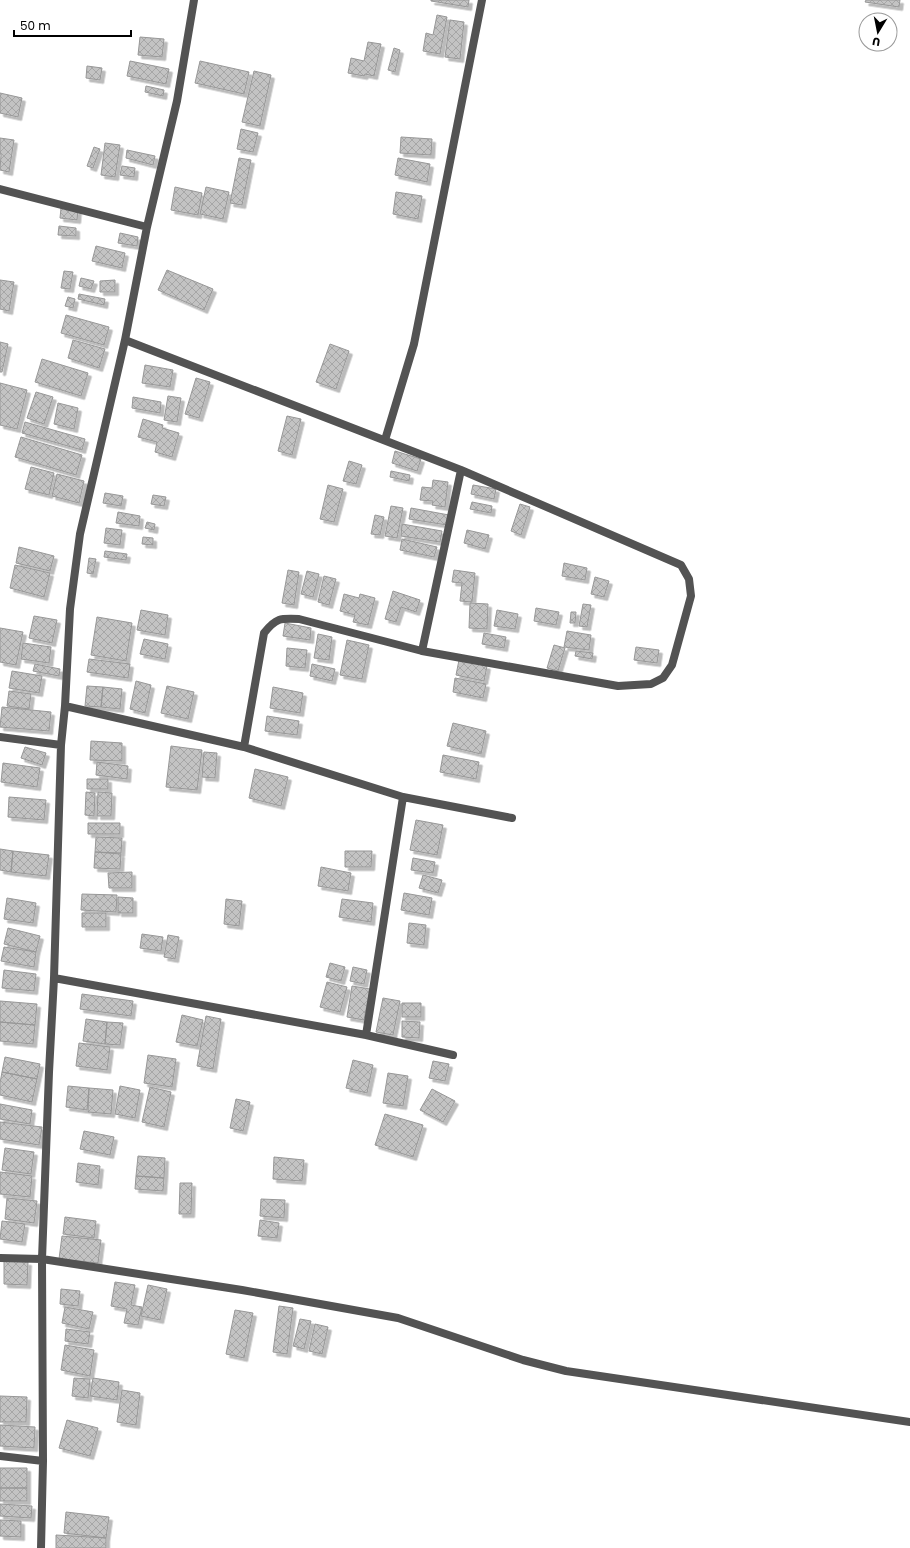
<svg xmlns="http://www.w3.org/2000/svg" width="910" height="1548" viewBox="0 0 910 1548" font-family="Poppins,sans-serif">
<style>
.building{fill:url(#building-cross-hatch);stroke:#979797;filter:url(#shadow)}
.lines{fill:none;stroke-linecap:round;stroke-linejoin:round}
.minor{stroke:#535353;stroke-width:8}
</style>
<defs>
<pattern id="building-cross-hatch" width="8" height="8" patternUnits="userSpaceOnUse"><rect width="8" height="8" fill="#c3c3c3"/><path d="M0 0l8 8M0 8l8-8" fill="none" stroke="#a6a6a6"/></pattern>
<filter id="shadow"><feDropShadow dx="3.5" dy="3.5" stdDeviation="0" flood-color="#0004"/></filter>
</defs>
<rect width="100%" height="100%" fill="#fff"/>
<path class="building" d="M 431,0 L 469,0 L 468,7 L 431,1 Z
M 866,0 L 900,0 L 899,7 L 865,2 Z
M 437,15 L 447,17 L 440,54 L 423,51 L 426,33 L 433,35 Z
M 450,20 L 464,22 L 460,59 L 445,57 Z
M 140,37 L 164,39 L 162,57 L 138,55 Z
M 368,42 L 381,44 L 374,76 L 365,74 L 364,76 L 348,73 L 351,58 L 364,61 Z
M 394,48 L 400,50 L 395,72 L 388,70 Z
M 130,61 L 169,69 L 166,84 L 127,76 Z
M 200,61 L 249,72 L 244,94 L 195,83 Z
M 87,66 L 102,68 L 100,80 L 86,78 Z
M 254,71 L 271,75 L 260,126 L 242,122 Z
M 146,86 L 164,90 L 163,96 L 145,92 Z
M 0,93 L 22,98 L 18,117 L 0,113 Z
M 241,129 L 258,133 L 253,152 L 237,149 Z
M 401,137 L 432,139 L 431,155 L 400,153 Z
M 0,138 L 14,140 L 9,172 L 0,170 L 1,154 L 0,154 Z
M 105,143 L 120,145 L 115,177 L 101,175 Z
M 94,147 L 100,149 L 93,168 L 87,166 Z
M 127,150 L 155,156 L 153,165 L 126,158 Z
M 239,158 L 251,160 L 242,205 L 230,203 Z
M 398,158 L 430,164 L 427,182 L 395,175 Z
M 122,166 L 135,168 L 134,177 L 120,175 Z
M 175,187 L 202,193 L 198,215 L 171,210 Z
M 206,187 L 229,192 L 223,219 L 200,214 Z
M 396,192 L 422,196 L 418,219 L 393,214 Z
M 61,208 L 78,210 L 77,220 L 60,218 Z
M 59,226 L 76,228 L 76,236 L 58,235 Z
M 120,233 L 138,237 L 137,246 L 118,243 Z
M 96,246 L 125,253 L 122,268 L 92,261 Z
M 167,270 L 213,289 L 204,310 L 158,290 Z
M 64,271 L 73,272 L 70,289 L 61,288 Z
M 81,278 L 94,281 L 91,289 L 79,286 Z
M 0,280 L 14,282 L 9,311 L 0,309 Z
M 115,280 L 115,292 L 100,292 L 100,281 Z
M 79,294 L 105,299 L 104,305 L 78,299 Z
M 68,297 L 75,299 L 73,308 L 65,306 Z
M 66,315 L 109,327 L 104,345 L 61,333 Z
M 73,340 L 105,349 L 99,368 L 68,358 Z
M 0,342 L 8,344 L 2,372 L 0,372 Z
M 330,344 L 349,351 L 336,389 L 316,382 Z
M 42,359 L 88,373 L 81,396 L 35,382 Z
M 145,365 L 173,370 L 170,387 L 142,383 Z
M 196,378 L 210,382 L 199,418 L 185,414 Z
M 0,383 L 27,390 L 17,429 L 0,425 Z
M 36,392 L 53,397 L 44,424 L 27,418 Z
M 168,396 L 181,398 L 177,422 L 164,420 Z
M 133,397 L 161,402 L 160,413 L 132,408 Z
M 58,403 L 78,408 L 74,429 L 54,424 Z
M 287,416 L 301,419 L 292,455 L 278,451 Z
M 143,419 L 163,425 L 162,428 L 179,433 L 172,457 L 155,452 L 157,442 L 138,437 Z
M 25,422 L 85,439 L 82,450 L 22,433 Z
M 21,437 L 82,455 L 76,475 L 15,457 Z
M 395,451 L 421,459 L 417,471 L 392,463 Z
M 349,461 L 362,465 L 356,484 L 343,481 Z
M 31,467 L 54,473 L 49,495 L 25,489 Z
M 391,471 L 410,475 L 409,481 L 390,477 Z
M 57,474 L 84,481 L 79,503 L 52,496 Z
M 433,480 L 448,482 L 445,507 L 432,505 L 433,501 L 420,500 L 422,487 L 432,488 Z
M 328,485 L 343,489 L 334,522 L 320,519 Z
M 473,485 L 496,489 L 494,499 L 471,494 Z
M 105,493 L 123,496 L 121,506 L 103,503 Z
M 153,495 L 166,497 L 164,506 L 151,504 Z
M 472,502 L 492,506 L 491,513 L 470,509 Z
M 520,504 L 530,507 L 521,535 L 511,531 Z
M 391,506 L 403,508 L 397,538 L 385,536 Z
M 411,508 L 449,515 L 447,525 L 409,519 Z
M 118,512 L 140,516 L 139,526 L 116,523 Z
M 375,515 L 384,517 L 380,535 L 371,534 Z
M 147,522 L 155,524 L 154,530 L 145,528 Z
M 402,524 L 442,531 L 440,542 L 401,536 Z
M 106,528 L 122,530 L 120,545 L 104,543 Z
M 467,530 L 489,535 L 485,549 L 464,543 Z
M 143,537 L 153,538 L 153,545 L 142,544 Z
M 402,539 L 437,547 L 434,557 L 400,550 Z
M 19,547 L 54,556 L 50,571 L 16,563 Z
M 105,551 L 127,554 L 126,560 L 104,557 Z
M 89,558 L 96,559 L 93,574 L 87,573 Z
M 564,563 L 587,568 L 585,580 L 562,576 Z
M 15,565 L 50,573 L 44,597 L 10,588 Z
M 288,570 L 299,572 L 294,605 L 282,603 Z
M 454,570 L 475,573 L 472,602 L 460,601 L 462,583 L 452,582 Z
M 307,571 L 319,574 L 313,597 L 301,594 Z
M 324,576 L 336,579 L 329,605 L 318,602 Z
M 595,577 L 609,581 L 604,597 L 591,594 Z
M 393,591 L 420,600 L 416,612 L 401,607 L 396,622 L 385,619 Z
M 344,594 L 359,598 L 360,594 L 375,598 L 368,625 L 353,622 L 355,615 L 340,611 Z
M 470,603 L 488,604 L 487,629 L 469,628 Z
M 583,604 L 591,605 L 587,627 L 579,626 Z
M 536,608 L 559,612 L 556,625 L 534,621 Z
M 141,610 L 168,615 L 165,635 L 137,630 Z
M 497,610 L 518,614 L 515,629 L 494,626 Z
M 571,612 L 576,612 L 575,623 L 570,623 Z
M 34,616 L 57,620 L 52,643 L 29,638 Z
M 97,617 L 132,623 L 126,661 L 91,655 Z
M 285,623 L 311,628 L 310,640 L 283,636 Z
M 0,628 L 23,632 L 16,665 L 0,662 Z
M 567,631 L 591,635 L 589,650 L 564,647 Z
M 484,633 L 506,637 L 504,648 L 482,644 Z
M 318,634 L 332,637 L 329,660 L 314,658 Z
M 144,639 L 168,644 L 165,659 L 140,654 Z
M 347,640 L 369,645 L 362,679 L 340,675 Z
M 23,643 L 51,647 L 49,663 L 21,659 Z
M 554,645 L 565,648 L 558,671 L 547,668 Z
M 636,647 L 659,650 L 657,663 L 634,660 Z
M 287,648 L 307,650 L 305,668 L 286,666 Z
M 576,651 L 593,653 L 592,659 L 575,656 Z
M 89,659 L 130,664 L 128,678 L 87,672 Z
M 459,660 L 487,666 L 484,681 L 456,675 Z
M 35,664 L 60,669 L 59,676 L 33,671 Z
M 312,664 L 335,669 L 332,681 L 310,676 Z
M 12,671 L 42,676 L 39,693 L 9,688 Z
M 455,678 L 486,684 L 483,698 L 453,692 Z
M 136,681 L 151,685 L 145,713 L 130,709 Z
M 87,686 L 103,687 L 101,707 L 85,706 Z
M 167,686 L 194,692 L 188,719 L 161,713 Z
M 103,687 L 122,689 L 120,709 L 101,707 Z
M 273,687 L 303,693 L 300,713 L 270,708 Z
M 9,691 L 31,694 L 29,709 L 7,706 Z
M 2,707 L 51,712 L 49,731 L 0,727 Z
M 267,716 L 299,721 L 297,735 L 265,731 Z
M 453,723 L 486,731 L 481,754 L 447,746 Z
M 91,741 L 122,743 L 122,761 L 90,760 Z
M 171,746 L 202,750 L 197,790 L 166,787 Z
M 25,747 L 46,753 L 42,765 L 21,758 Z
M 204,752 L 217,753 L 215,778 L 202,777 Z
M 443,755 L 479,762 L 476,779 L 440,772 Z
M 97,762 L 128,766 L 127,779 L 96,775 Z
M 3,763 L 40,768 L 37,787 L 1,782 Z
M 255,769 L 288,777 L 281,806 L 249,798 Z
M 87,779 L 108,779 L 108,789 L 87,789 Z
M 86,792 L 95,793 L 94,816 L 85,815 Z
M 98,792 L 112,793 L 111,816 L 97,816 Z
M 9,797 L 46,800 L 44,820 L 8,817 Z
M 416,820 L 443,825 L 437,855 L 410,850 Z
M 88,823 L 120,823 L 120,834 L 88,834 Z
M 96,837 L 122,838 L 121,853 L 95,852 Z
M 0,849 L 13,851 L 11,872 L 0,870 Z
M 13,851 L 49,855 L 46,876 L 11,872 Z
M 345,851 L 372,851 L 371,867 L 345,867 Z
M 95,852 L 121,854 L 120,869 L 94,868 Z
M 413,858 L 435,862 L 433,873 L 411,870 Z
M 321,867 L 351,873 L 348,891 L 318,886 Z
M 132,872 L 132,888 L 109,888 L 108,873 Z
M 423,875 L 442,880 L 438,893 L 419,888 Z
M 404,893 L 432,898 L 429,915 L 401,910 Z
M 82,894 L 117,895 L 116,912 L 81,910 Z
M 118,897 L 133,898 L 133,913 L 118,913 Z
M 7,898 L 36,903 L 33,923 L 4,919 Z
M 226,899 L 242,901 L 239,926 L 224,924 Z
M 342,899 L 373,903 L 371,922 L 339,917 Z
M 82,913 L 106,913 L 106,927 L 82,927 Z
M 409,923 L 426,925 L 424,945 L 407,943 Z
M 8,928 L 40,936 L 36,952 L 4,944 Z
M 142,934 L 163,937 L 161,951 L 140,948 Z
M 168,935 L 179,937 L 175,959 L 164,957 Z
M 4,947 L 36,952 L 34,967 L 1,961 Z
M 330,963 L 345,967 L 341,981 L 326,977 Z
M 353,967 L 367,970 L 364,984 L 350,981 Z
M 4,970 L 36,974 L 34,991 L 2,988 Z
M 327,982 L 347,987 L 340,1012 L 320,1007 Z
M 352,986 L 370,989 L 364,1020 L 347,1017 Z
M 82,994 L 133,1001 L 131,1016 L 80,1009 Z
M 383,998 L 400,1001 L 393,1035 L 376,1032 Z
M 0,1001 L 37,1004 L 35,1025 L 0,1022 Z
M 402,1003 L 421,1003 L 421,1017 L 402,1017 Z
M 182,1015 L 203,1020 L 197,1046 L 176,1042 Z
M 206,1016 L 221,1019 L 213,1069 L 197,1066 Z
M 86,1019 L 107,1022 L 105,1044 L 83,1041 Z
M 402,1021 L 420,1022 L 419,1038 L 402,1037 Z
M 0,1022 L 35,1025 L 33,1044 L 0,1041 Z
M 107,1022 L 123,1023 L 120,1045 L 105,1044 Z
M 79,1043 L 110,1047 L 107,1070 L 76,1066 Z
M 148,1055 L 176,1059 L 172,1087 L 144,1083 Z
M 5,1057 L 40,1064 L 37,1079 L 2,1072 Z
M 353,1060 L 373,1065 L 367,1093 L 346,1088 Z
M 433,1061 L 449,1064 L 445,1081 L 429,1078 Z
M 2,1072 L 37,1079 L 32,1102 L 0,1095 L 0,1083 Z
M 388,1073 L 408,1076 L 403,1106 L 383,1103 Z
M 68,1086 L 89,1088 L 87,1110 L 66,1107 Z
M 120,1086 L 140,1090 L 135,1118 L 115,1114 Z
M 150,1087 L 171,1092 L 164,1127 L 142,1122 Z
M 89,1088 L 113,1090 L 111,1114 L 88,1112 Z
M 432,1089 L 455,1101 L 443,1122 L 420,1110 Z
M 236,1099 L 250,1102 L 243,1131 L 230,1128 Z
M 0,1104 L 32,1110 L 30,1124 L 0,1119 Z
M 385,1114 L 423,1125 L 413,1157 L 375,1145 Z
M 0,1122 L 42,1127 L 39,1145 L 0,1139 Z
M 84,1131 L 114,1137 L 110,1155 L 80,1149 Z
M 5,1148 L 34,1152 L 31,1174 L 2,1170 Z
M 138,1156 L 165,1158 L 164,1178 L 136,1176 Z
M 274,1157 L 304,1160 L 302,1181 L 273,1179 Z
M 78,1163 L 100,1166 L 98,1185 L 76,1182 Z
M 0,1172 L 32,1176 L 30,1197 L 0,1194 Z
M 136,1176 L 164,1178 L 163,1191 L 135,1189 Z
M 180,1183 L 192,1183 L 191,1214 L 179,1214 Z
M 7,1198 L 37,1201 L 34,1223 L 5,1219 Z
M 261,1199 L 285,1200 L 284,1218 L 260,1216 Z
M 65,1217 L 96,1221 L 94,1238 L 63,1234 Z
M 260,1220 L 279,1223 L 277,1238 L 258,1236 Z
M 2,1221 L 25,1224 L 22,1242 L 0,1239 Z
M 62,1236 L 101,1240 L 98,1263 L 59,1259 Z
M 4,1261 L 28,1262 L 27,1285 L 4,1284 Z
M 115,1282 L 135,1285 L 131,1305 L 142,1307 L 138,1325 L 124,1323 L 127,1309 L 111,1306 Z
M 148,1285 L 167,1289 L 160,1320 L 141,1316 Z
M 61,1289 L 80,1291 L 78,1306 L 60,1304 Z
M 279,1306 L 293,1308 L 287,1354 L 273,1352 Z
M 65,1307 L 93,1312 L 89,1329 L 62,1323 Z
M 235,1310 L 253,1313 L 244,1358 L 226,1354 Z
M 300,1319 L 311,1321 L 304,1349 L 293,1346 Z
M 315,1324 L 328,1327 L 322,1354 L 309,1351 Z
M 66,1329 L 90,1332 L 88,1344 L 65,1341 Z
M 65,1345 L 94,1350 L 90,1376 L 61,1370 Z
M 74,1378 L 90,1379 L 88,1398 L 72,1396 Z
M 93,1378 L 119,1382 L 117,1400 L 90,1396 Z
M 122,1390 L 140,1393 L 136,1425 L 117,1422 Z
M 0,1396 L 27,1397 L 26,1422 L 0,1422 Z
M 67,1420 L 98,1428 L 90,1456 L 59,1448 Z
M 0,1425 L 35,1427 L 34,1448 L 0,1446 Z
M 0,1468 L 27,1468 L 27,1488 L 0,1488 Z
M 0,1488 L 27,1488 L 27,1501 L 0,1501 Z
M 0,1504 L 32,1506 L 31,1518 L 0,1516 Z
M 66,1512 L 109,1517 L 106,1538 L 64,1533 Z
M 0,1520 L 21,1521 L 21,1537 L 0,1536 Z
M 56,1535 L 106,1538 L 106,1548 L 56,1548 Z"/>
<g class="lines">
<path class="minor" d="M 0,189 L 147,227
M 125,340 L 461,470 L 681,565 L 689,579 L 691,596 L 672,665 L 663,678 L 651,684 L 618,686 L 422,651 L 299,619 C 280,618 276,618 264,633 L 244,747
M 385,440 L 414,344 L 482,0
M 422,651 L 461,470
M 65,706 L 244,747 L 403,797 L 512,818
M 0,737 L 61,745
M 54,978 L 366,1035 L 453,1055
M 366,1035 L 403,797
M 0,1258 L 42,1259 L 242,1290 L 398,1318 L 523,1360 L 566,1371 L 910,1422
M 0,1456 L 43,1461
M 41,1548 L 43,1461 L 42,1259 L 49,1072 L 54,978 L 61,745 L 65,706 L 70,609 L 80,534 L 125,340 L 147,227 L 177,101 L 194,0"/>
</g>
<g transform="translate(878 32) rotate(190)"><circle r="19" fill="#ffffff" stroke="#999999"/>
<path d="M0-3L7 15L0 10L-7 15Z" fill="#000000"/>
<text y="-6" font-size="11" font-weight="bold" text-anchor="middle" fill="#000000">U</text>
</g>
<path d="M14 30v6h117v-6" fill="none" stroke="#000000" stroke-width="2"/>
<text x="20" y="30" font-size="12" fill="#000000" stroke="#ffffff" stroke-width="3" paint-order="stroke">50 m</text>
</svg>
